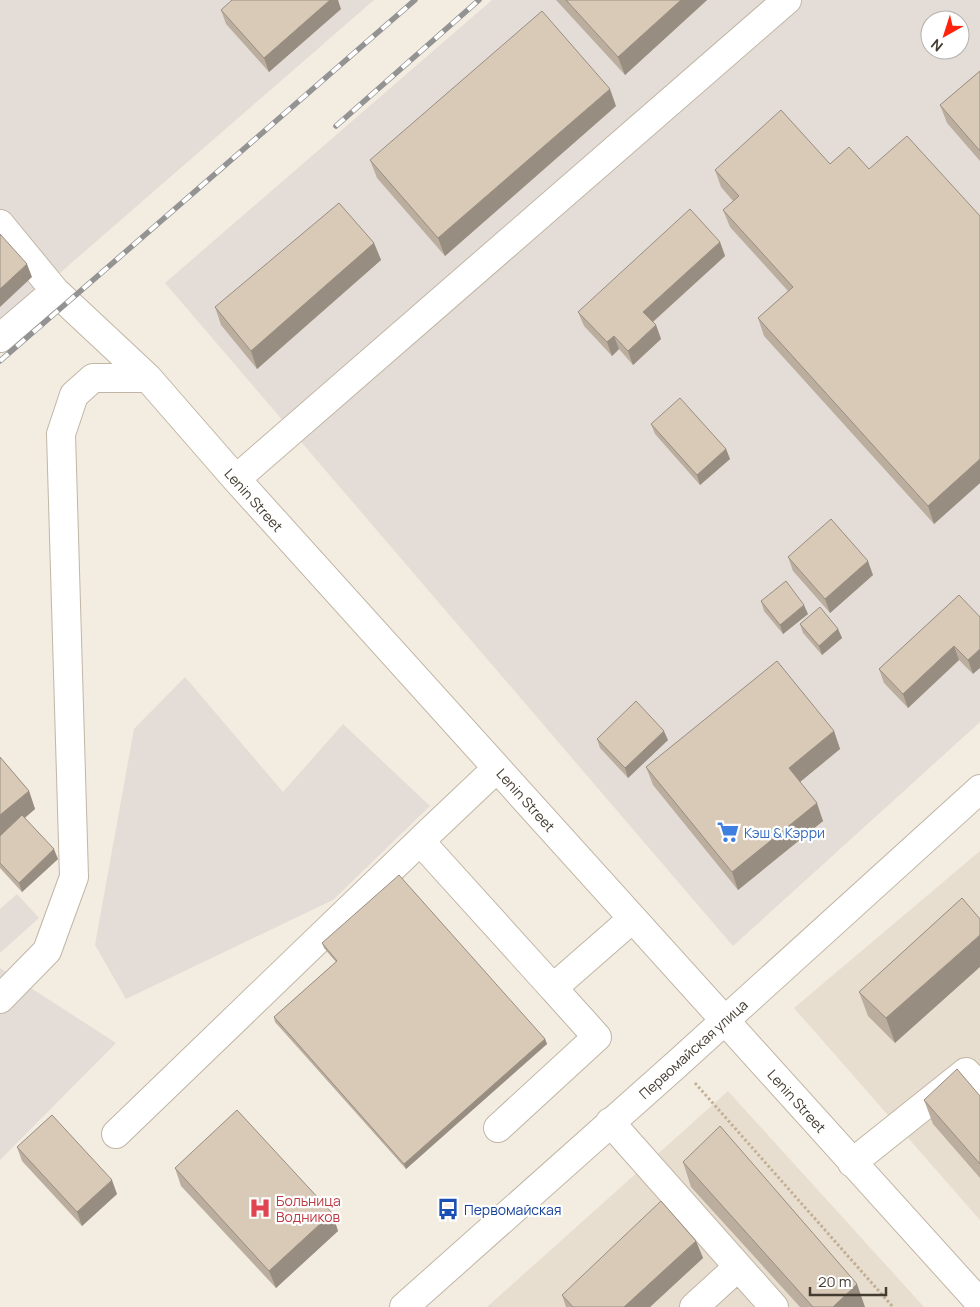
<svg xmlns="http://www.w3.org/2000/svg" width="980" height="1307" viewBox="0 0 980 1307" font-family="Manrope,sans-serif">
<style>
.residential{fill:#e7decf}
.industrial{fill:#e4ddd7;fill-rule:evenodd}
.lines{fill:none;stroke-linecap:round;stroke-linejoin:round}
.minor-casing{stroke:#c1b6a6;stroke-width:30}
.path{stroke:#c2af93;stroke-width:3;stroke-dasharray:2.5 2.5;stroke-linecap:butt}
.minor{stroke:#fff;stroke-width:28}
.rail-casing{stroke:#939393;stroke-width:5.5}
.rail{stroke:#fff;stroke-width:4;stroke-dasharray:11;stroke-linecap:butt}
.wall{fill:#bbae9e}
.shaded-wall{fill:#988d81}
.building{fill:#d9cab8;stroke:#988d81}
.labels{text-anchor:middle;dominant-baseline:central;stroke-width:4.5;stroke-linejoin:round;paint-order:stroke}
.street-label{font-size:14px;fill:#443c31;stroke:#fff}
.shop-label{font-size:14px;fill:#366cbe;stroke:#fff;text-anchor:start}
.health-label{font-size:14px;fill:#be3a42;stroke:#fff;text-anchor:start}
.transit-label{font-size:14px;fill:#164399;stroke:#fff;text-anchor:start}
</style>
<rect width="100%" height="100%" fill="#f3ece1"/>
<path class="residential" d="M 980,851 L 980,1220 L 794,1008 Z
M 728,1091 L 924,1307 L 487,1307 Z"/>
<path class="industrial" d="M 0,0 L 374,0 L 0,325 Z
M 492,0 L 980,0 L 980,722 L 733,946 L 165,283 ZM 930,20 L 960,20 L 960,50 L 930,50 Z
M 185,677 L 283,792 L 343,724 L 430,806 L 333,900 L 126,999 L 95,945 L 134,729 Z
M 17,894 L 39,918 L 0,953 L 0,909 Z
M 0,968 L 116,1043 L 0,1160 Z"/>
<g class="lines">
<g class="minor-casing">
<path id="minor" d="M 0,224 L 55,291
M 0,338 L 55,291 L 148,378 L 236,479 L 980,1303
M 236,479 L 787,0
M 497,768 L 420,841 L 553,988 L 632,919
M 0,999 L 47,951 L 74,877 L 61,434 L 74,395 L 93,378 L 148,378
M 610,1122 L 774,1307
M 498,1128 L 597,1037 L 553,988
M 116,1134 L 420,841
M 852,1163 L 966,1072 L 980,1087
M 404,1307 L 678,1063 L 980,789
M 694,1307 L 738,1267"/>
</g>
<path class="path" d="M 695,1083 L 893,1307"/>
<use href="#minor" class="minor"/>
<g class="rail-casing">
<path id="rail" d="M 336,126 L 479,0
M 0,361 L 415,0"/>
</g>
<use href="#rail" class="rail"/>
</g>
<path class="wall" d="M 556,0 L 707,0 L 625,75 Z
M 341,9 L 269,72 L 226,24 L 221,10 Z
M 980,71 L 980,161 L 947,123 L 940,105 Z
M 616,106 L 445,256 L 377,178 L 370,160 Z
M 830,164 L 869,169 L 980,216 L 980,483 L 934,524 L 764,336 L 758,318 L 788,291 L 730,227 L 723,210 L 733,201 L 721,187 L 715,170 Z
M 720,242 L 725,256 L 653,322 L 656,325 L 661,339 L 633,365 L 619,349 L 612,356 L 584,326 L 578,312 Z
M 374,243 L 381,260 L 257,369 L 221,325 L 215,307 Z
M 651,424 L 726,449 L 730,459 L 700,485 L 655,434 Z
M 788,557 L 873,575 L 830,613 L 793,571 Z
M 959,595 L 973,674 L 959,660 L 908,708 L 884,683 L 879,669 Z
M 761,601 L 808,614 L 783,634 L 764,611 Z
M 800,624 L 838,629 L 842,638 L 822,655 L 803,633 Z
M 834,731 L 840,749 L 800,782 L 823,821 L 738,890 L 653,785 L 646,767 Z
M 597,739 L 668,740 L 628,778 L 600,748 Z
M 0,757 L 29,791 L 35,809 L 25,818 L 58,859 L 22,892 L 0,868 Z
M 962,898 L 895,1043 L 868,1016 L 859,992 Z
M 322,943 L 545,1039 L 547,1044 L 406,1169 L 275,1022 L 274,1017 L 336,962 L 324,948 Z
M 980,1096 L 980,1178 L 933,1124 L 924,1100 Z
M 17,1147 L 117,1194 L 82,1226 L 22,1161 Z
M 683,1162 L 865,1307 L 800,1307 L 691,1187 Z
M 175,1168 L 332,1213 L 338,1231 L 276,1288 L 181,1186 Z
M 696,1241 L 703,1258 L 650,1307 L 566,1307 L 562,1295 Z"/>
<path class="shaded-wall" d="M 330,0 L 338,0 L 341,9 L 269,72 L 264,58 Z
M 681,0 L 707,0 L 625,75 L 618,57 Z
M 610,89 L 616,106 L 445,256 L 438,238 Z
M 720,242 L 725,256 L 648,326 L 643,312 Z
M 374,243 L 381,260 L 257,369 L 251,351 Z
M 27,264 L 32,277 L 0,307 L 0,289 Z
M 656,325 L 661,339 L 633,365 L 628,351 Z
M 614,336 L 619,349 L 612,356 L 607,342 Z
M 726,449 L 730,459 L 700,485 L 697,475 Z
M 980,459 L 980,483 L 934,524 L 928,506 Z
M 868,561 L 873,575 L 830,613 L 825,599 Z
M 804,605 L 808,614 L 783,634 L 780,625 Z
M 838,629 L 842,638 L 822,655 L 819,646 Z
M 954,646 L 959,660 L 908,708 L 903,694 Z
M 980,649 L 980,668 L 973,674 L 968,660 Z
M 664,731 L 668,740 L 628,778 L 625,768 Z
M 834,731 L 840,749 L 795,786 L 789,768 Z
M 29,791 L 35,809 L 0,838 L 0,815 Z
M 817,803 L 823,821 L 738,890 L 732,872 Z
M 54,849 L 58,859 L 22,892 L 19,883 Z
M 980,935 L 980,967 L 895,1043 L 886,1018 Z
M 545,1039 L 547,1044 L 406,1169 L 404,1164 Z
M 112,1180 L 117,1194 L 82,1226 L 77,1212 Z
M 332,1213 L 338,1231 L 276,1288 L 269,1271 Z
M 696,1241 L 703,1258 L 650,1307 L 624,1307 Z
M 857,1284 L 865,1307 L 833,1307 Z"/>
<path class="building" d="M 232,0 L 330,0 L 264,58 L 221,10 Z
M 566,0 L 681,0 L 618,57 Z
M 542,11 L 610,89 L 438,238 L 370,160 Z
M 980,71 L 980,151 L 940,105 Z
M 781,110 L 830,164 L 849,147 L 869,169 L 907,136 L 980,216 L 980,459 L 928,506 L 758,318 L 793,287 L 723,210 L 739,196 L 715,170 Z
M 339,203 L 374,243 L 251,351 L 215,307 Z
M 690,209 L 720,242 L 643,312 L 656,325 L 628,351 L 614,336 L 607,342 L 578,312 Z
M 0,234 L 27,264 L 0,289 Z
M 680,398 L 726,449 L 697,475 L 651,424 Z
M 831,519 L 868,561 L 825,599 L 788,557 Z
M 786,581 L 804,605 L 780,625 L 761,601 Z
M 959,595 L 980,617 L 980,649 L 968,660 L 954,646 L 903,694 L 879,669 Z
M 820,607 L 838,629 L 819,646 L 800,624 Z
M 777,661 L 834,731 L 789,768 L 817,803 L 732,872 L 646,767 Z
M 636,701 L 664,731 L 625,768 L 597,739 Z
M 0,757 L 29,791 L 0,815 Z
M 22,815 L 54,849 L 19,883 L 0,863 L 0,836 Z
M 399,875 L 545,1039 L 404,1164 L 274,1017 L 337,961 L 322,943 Z
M 962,898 L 980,919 L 980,935 L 886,1018 L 859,992 Z
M 957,1069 L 980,1096 L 980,1164 L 924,1100 Z
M 237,1110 L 332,1213 L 269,1271 L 175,1168 Z
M 52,1115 L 112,1180 L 77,1212 L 17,1147 Z
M 720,1126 L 857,1284 L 833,1307 L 813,1307 L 683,1162 Z
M 661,1201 L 696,1241 L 624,1307 L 573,1307 L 562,1295 Z"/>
<defs>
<g id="supermarket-bare" transform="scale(1.725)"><path d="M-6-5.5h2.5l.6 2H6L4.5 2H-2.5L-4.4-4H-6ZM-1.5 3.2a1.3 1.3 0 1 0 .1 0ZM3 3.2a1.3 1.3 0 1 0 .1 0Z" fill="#3f7fe0" stroke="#fff" stroke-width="2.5" paint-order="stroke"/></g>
<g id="hospital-bare" transform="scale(1.725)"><path d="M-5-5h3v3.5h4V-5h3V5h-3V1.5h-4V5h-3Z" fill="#e0444e" stroke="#fff" stroke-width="2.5" paint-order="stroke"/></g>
<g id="bus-bare" transform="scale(1.725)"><path d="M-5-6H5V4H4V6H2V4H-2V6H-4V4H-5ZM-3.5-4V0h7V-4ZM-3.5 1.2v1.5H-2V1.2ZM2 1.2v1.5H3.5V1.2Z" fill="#1a4fb4" stroke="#fff" stroke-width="2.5" paint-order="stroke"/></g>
</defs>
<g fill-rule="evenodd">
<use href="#supermarket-bare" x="728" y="832"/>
<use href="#hospital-bare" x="260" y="1208"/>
<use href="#bus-bare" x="448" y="1209"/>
</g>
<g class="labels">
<g class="street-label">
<text transform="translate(254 500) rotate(48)">Lenin Street</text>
<text transform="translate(526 800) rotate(48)">Lenin Street</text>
<text transform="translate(693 1049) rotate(-42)">Первомайская улица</text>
<text transform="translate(797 1101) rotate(48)">Lenin Street</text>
</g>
<g class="shop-label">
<text x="744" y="832">Кэш &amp; Кэрри</text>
</g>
<g class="health-label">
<text x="276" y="1200">Больница<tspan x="276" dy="16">Водников</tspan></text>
</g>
<g class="transit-label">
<text x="464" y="1209">Первомайская</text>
</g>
</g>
<g transform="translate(945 35) rotate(219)"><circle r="24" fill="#ffffff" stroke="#b4b1ad"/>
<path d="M0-4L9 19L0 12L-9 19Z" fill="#ff220c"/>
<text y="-8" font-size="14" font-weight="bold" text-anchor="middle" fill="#443c31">N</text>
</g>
<path d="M810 1287v8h76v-8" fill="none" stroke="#443c31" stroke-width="2.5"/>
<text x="818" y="1287" font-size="15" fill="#443c31" stroke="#ffffff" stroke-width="4" paint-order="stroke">20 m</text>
</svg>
